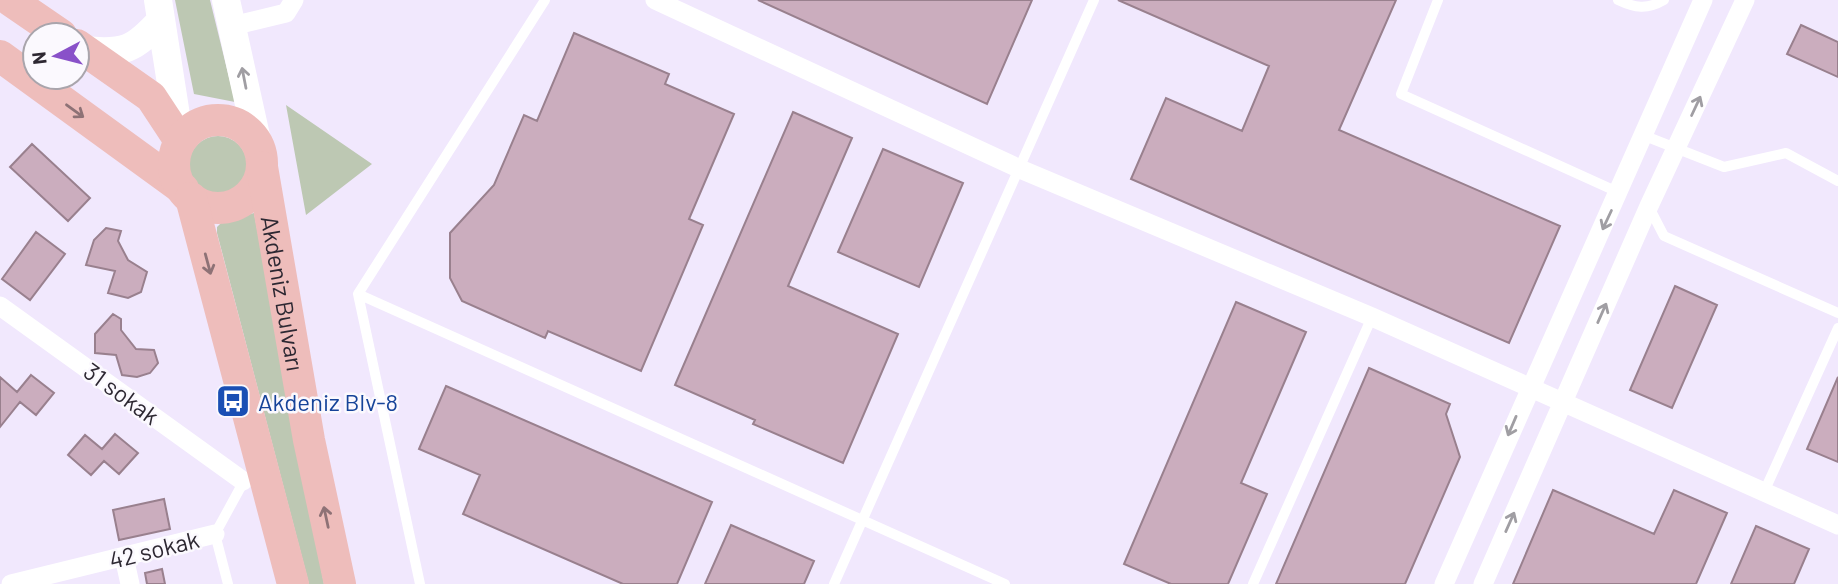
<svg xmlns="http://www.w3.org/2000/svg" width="1838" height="584" viewBox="0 0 1838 584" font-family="Barlow,sans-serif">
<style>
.green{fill:#bdc8b3}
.building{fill:#cbadbe;stroke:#99808e;stroke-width:2}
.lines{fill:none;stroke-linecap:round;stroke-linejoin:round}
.lane{stroke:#fff;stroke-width:10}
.street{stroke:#fff;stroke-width:19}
.secondary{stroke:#fff;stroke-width:28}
.primary{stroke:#eebdbb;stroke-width:32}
.oneway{stroke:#a09ea3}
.oneway2{stroke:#8e7276}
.labels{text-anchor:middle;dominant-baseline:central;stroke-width:5;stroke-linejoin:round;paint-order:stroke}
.street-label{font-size:24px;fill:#2d2832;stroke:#fbf9fe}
.transit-label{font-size:24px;fill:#164399;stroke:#fbf9fe;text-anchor:start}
</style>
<rect width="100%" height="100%" fill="#f1e8fd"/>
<path class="green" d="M 175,0 L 210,0 L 235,102 L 194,94 Z
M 286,105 L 372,164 L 306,215 Z
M189 165a29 29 0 1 1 58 0a29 29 0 1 1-58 0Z
M 254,213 L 324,584 L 309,584 L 217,233 L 217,227 L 222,222 Z"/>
<path class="building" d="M 758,0 L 1032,0 L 987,104 Z
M 1118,0 L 1396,0 L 1339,130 L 1560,226 L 1509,343 L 1131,179 L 1166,98 L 1242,131 L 1269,66 Z
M 1801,25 L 1838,42 L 1838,77 L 1787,54 Z
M 574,33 L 669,74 L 665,84 L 734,114 L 689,219 L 703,225 L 641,371 L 548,331 L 545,338 L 462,301 L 450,278 L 450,233 L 494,185 L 524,115 L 537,121 Z
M 793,112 L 852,138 L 788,286 L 898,334 L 843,463 L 753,424 L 755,420 L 675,385 Z
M 32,144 L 90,198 L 68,221 L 10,167 Z
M 883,149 L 963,183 L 919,287 L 838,252 Z
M 106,228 L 121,231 L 118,241 L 128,260 L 147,272 L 141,292 L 128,298 L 108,293 L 115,271 L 86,265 L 94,240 Z
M 36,232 L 65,254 L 30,300 L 2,279 Z
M 1675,286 L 1717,305 L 1672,408 L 1630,390 Z
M 1236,302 L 1306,332 L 1241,483 L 1267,494 L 1228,584 L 1171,584 L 1124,564 Z
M 113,314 L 121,319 L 121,330 L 136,349 L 154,350 L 158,363 L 150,373 L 137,377 L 122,375 L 116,355 L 95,353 L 95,334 Z
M 1369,368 L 1450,404 L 1446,414 L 1460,457 L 1405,584 L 1276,584 Z
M 31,375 L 54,393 L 36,415 L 20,402 L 0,427 L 0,377 L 17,392 Z
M 1838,377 L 1838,462 L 1807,449 Z
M 446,386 L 712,502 L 677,584 L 623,584 L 463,514 L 480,475 L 419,449 Z
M 115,434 L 138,453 L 119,474 L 104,461 L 91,475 L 68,455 L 85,435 L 102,449 Z
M 1553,490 L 1654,534 L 1674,490 L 1727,513 L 1696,584 L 1513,584 Z
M 164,499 L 170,529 L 119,540 L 113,510 Z
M 731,525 L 814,561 L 804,584 L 705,584 Z
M 1756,526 L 1809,549 L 1794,584 L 1731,584 Z
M 162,569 L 165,584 L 147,584 L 145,573 Z"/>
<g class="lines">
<path class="lane" d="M 1438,0 L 1401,94 L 1620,193
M 1618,0 C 1635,8 1647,10 1664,0
M 1645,136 L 1724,167 L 1786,153 L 1838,181
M 1649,207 L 1664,236 L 1838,313
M 358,294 L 1005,584
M 1764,492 L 1838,328
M 228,584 L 215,534 L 244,481
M 420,584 L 358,294 L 545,0
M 834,584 L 1094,0
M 1253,584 L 1372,317"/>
<path class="street" d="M 655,0 L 1020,169 L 1372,317 L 1838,525
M 232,26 L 286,13 L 294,0
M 0,306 L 243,481
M 124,557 L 130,584
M 11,584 L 215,534
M 1444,584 L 1703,0
M 1483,584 L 1649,206 L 1745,0"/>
<path class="secondary" d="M 158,0 L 180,141
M 226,0 L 258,145
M 84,50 C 124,54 134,50 161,20"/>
<g class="primary">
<path d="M 10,0 L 61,35"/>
<path d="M 77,45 L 151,97 L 180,141"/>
<path d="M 0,56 L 183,189"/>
<circle cx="218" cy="164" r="44"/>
<path id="s1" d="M 262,167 L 309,440 L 340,584"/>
<path d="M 191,198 L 293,584"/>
</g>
</g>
<defs><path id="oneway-shaft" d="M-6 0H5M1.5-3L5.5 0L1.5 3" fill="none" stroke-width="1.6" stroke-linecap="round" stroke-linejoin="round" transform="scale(1.75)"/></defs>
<g class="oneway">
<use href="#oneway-shaft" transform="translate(244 78) rotate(-101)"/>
<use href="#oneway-shaft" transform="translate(1696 106) rotate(-65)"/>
<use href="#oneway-shaft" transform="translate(1607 220) rotate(115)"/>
<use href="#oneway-shaft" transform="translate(1602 313) rotate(-66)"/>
<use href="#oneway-shaft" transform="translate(1512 426) rotate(113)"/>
<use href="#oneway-shaft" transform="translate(1510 522) rotate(-66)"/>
</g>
<g class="oneway2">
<use href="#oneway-shaft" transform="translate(75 111) rotate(36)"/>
<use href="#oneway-shaft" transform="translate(208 264) rotate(75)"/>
<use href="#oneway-shaft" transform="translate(326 517) rotate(-102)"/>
</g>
<defs>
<g id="bus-square" transform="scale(1.75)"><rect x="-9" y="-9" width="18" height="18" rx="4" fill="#1a4fb4" stroke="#fbf9fe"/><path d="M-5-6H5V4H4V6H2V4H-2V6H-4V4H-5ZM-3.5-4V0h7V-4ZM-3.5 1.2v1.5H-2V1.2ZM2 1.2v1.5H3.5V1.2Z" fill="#fff"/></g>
</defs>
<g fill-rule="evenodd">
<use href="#bus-square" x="233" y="401"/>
</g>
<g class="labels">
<g class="street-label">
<text stroke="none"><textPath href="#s1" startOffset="128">Akdeniz Bulvarı</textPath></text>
<text transform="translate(122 393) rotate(36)">31 sokak</text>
<text transform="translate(154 549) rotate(-14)">42 sokak</text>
</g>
<g class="transit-label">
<text x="258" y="401">Akdeniz Blv-8</text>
</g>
</g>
<g transform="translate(56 56) rotate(263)"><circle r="33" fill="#fbf9fe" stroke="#a9a5ac" stroke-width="2"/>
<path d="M0-5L12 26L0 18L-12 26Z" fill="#8951c9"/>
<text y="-10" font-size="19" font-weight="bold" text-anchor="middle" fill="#2d2832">N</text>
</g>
</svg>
